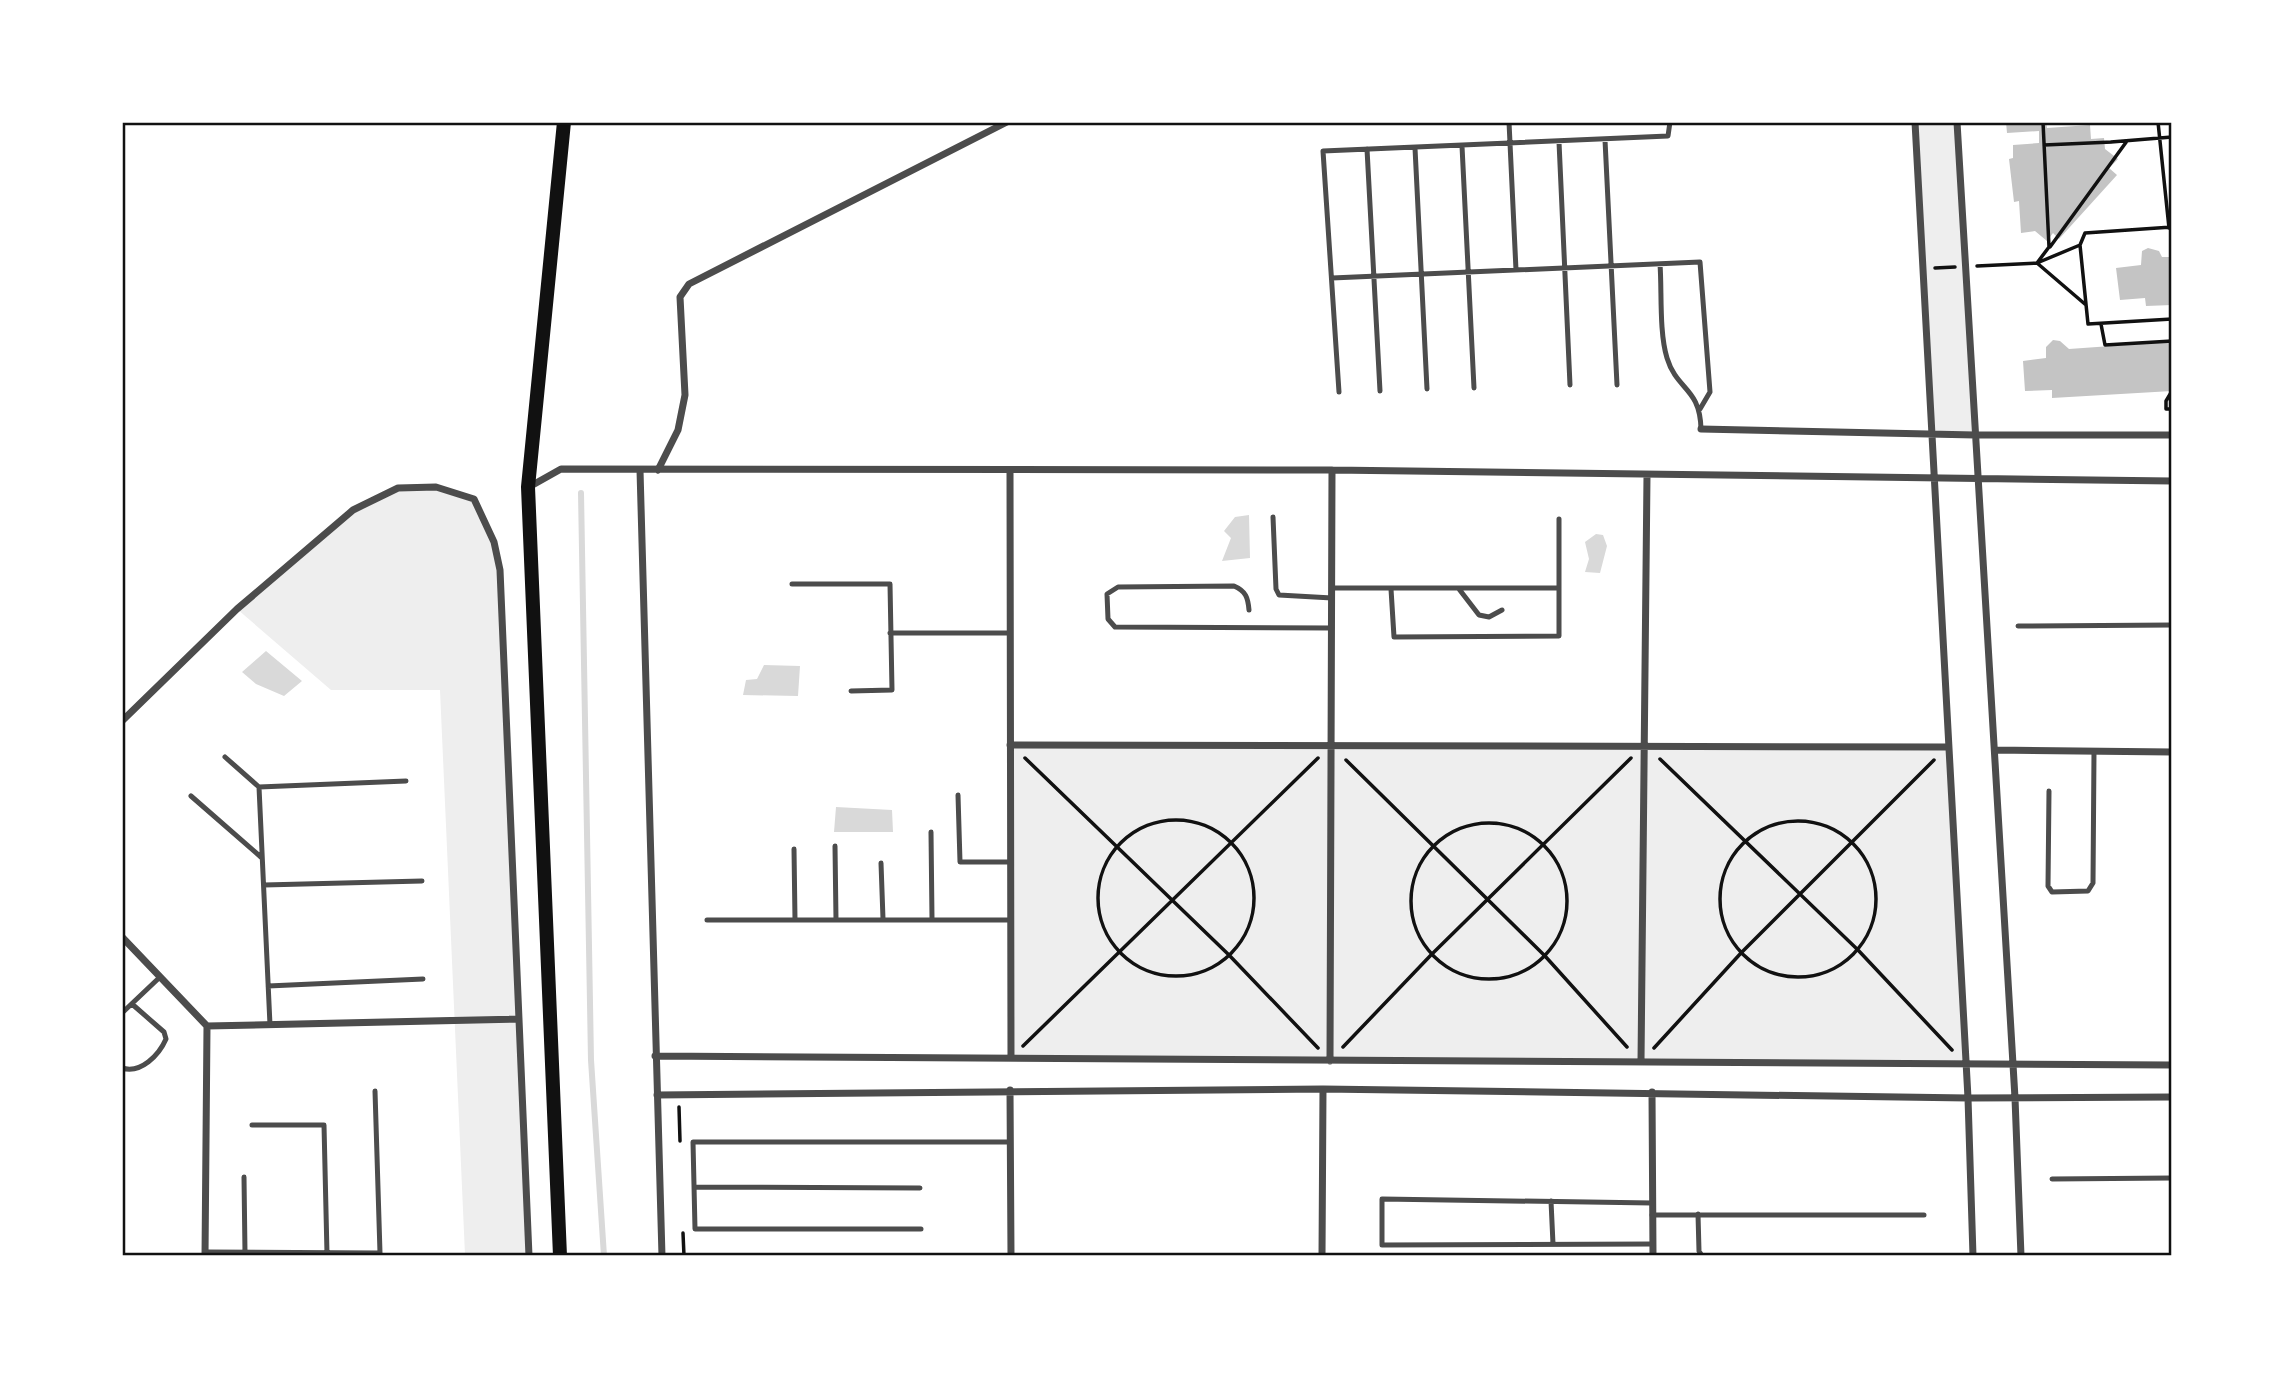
<svg xmlns="http://www.w3.org/2000/svg" width="2294" height="1378" viewBox="0 0 2294 1378" font-family="Mulish,sans-serif">
<style>
.green{fill:#eee}
.water{fill:#d9d9d9}
.lines{fill:none;stroke-linecap:round;stroke-linejoin:round}
.stream{stroke:#d9d9d9;stroke-width:6}
.building{fill:#c4c4c4}
.path{stroke:#111;stroke-width:3.5}
.service{stroke:#4c4c4c;stroke-width:5}
.minor{stroke:#4c4c4c;stroke-width:7}
.secondary{stroke:#111;stroke-width:14}
.neatline{fill:none;stroke:#111;stroke-width:2.5}
</style>
<rect width="100%" height="100%" fill="#fff"/>
<path class="green" d="M 1915,123 L 1957,123 L 1975,435 L 1931,434 Z
M 436,487 L 474,499 L 494,542 L 500,570 L 529,1255 L 465,1255 L 440,690 L 331,690 L 237,609 L 353,510 L 398,488 Z
M 1010,745 L 1948,747 L 1965,1064 L 1011,1058 Z"/>
<path class="water" d="M 1249,515 L 1250,558 L 1222,561 L 1231,538 L 1224,531 L 1235,517 Z
M 1596,534 L 1603,535 L 1607,546 L 1600,573 L 1585,572 L 1589,559 L 1585,542 Z
M 266,651 L 302,681 L 284,696 L 256,684 L 242,672 Z
M 764,665 L 800,666 L 798,696 L 743,695 L 746,680 L 757,679 Z
M 836,807 L 892,810 L 893,832 L 834,832 Z"/>
<g class="lines">
<path class="stream" d="M 581,493 L 591,1060 L 604,1256"/>
</g>
<path class="building" d="M 2006,122 L 2046,122 L 2047,128 L 2090,125 L 2091,139 L 2104,138 L 2105,149 L 2118,159 L 2109,168 L 2117,175 L 2059,239 L 2053,233 L 2047,241 L 2035,231 L 2021,233 L 2019,201 L 2014,202 L 2009,159 L 2013,158 L 2013,145 L 2039,143 L 2039,131 L 2007,133 Z
M 2148,248 L 2159,251 L 2162,257 L 2172,257 L 2172,305 L 2146,306 L 2145,298 L 2120,300 L 2116,268 L 2141,265 L 2142,251 Z
M 2172,335 L 2172,391 L 2052,398 L 2052,390 L 2025,391 L 2023,361 L 2046,358 L 2046,347 L 2053,340 L 2060,341 L 2069,349 L 2167,342 Z"/>
<g class="lines">
<path class="path" d="M 2158,122 L 2169,228
M 2111,142 L 2172,137
M 2044,145 L 2112,142
M 2080,245 L 2088,324 L 2172,319
M 2050,247 L 2127,141
M 1977,266 L 2037,263 L 2049,247 L 2043,122
M 1935,268 L 1955,267
M 2086,305 L 2037,263 L 2080,245 L 2085,233 L 2172,227
M 2101,324 L 2105,345 L 2172,341
M 2172,391 L 2166,401 L 2166,409 L 2172,409
M 1025,758 L 1229,955 L 1318,1048
M 1660,759 L 1858,950 L 1952,1050
M 1346,760 L 1545,956 L 1627,1047
M1098 898a78 78 0 1 1 156 0a78 78 0 1 1-156 0Z
M1720 899a78 78 0 1 1 156 0a78 78 0 1 1-156 0Z
M1411 901a78 78 0 1 1 156 0a78 78 0 1 1-156 0Z
M 1023,1046 L 1318,758
M 1343,1047 L 1431,955 L 1631,758
M 1654,1048 L 1741,953 L 1934,760
M 679,1107 L 680,1141
M 683,1233 L 684,1256"/>
<path class="service" d="M 1509,122 L 1516,270
M 1605,140 L 1617,385
M 1559,142 L 1570,385
M 1462,146 L 1474,388
M 1415,148 L 1427,389
M 1367,149 L 1380,391
M 1660,264 C 1662,291 1659,332 1667,358 C 1677,391 1700,387 1701,429
M 1332,278 L 1700,262 L 1710,392 L 1700,409
M 1339,392 L 1323,151 L 1668,136 L 1670,122
M 1273,517 L 1276,589 L 1279,595 L 1332,598
M 792,584 L 890,584 L 892,690 L 851,691
M 1332,588 L 1559,588
M 1391,589 L 1394,637 L 1559,636 L 1559,519
M 1459,589 L 1479,615 L 1489,617 L 1502,610
M 1249,610 C 1248,598 1246,591 1234,586 L 1118,587 L 1107,594 L 1108,619 L 1115,627 L 1332,628
M 2018,626 L 2172,625
M 890,633 L 1010,633
M 225,757 L 259,787
M 2049,791 L 2048,886 L 2052,892 L 2088,891 L 2093,883 L 2094,752
M 958,795 L 960,862 L 1010,862
M 191,796 L 262,858
M 931,832 L 932,919
M 835,846 L 836,920
M 794,849 L 795,920
M 881,863 L 883,919
M 264,885 L 422,881
M 707,920 L 1011,920
M 268,986 L 423,979
M 122,1013 L 160,977
M 270,1025 L 259,787 L 406,781
M 122,1068 C 141,1074 159,1055 166,1039 L 164,1032 L 132,1004
M 252,1125 L 324,1125 L 327,1254
M 244,1177 L 245,1253
M 2052,1179 L 2172,1178
M 694,1187 L 920,1188
M 1551,1201 L 1553,1244
M 1652,1203 L 1382,1199 L 1382,1245 L 1653,1244
M 1698,1214 L 1699,1251 L 1702,1256
M 1652,1215 L 1924,1215
M 921,1229 L 695,1229 L 693,1142 L 1010,1142
M 205,1252 L 380,1253 L 375,1091"/>
<path class="minor" d="M 1915,122 L 1968,1098 L 1973,1256
M 1957,122 L 2015,1098 L 2021,1256
M 1701,429 L 1975,435 L 2172,435
M 640,470 L 662,1256
M 658,470 L 678,430 L 685,395 L 680,297 L 689,284 L 1007,122
M 1010,470 L 1011,1058
M 529,487 L 561,469 L 1332,470 L 2172,481
M 122,721 L 237,609 L 353,510 L 398,488 L 436,487 L 474,499 L 494,542 L 500,570 L 529,1256
M 1010,745 L 1948,747
M 1995,750 L 2172,752
M 122,937 L 207,1026 L 205,1256
M 207,1026 L 516,1019
M 655,1056 L 2172,1065
M 1330,1061 L 1332,470
M 1641,1062 L 1647,475
M 1010,1090 L 1011,1256
M 1652,1092 L 1653,1256
M 657,1095 L 1323,1089 L 1968,1098 L 2172,1097
M 1322,1256 L 1323,1089"/>
<path class="secondary" d="M 560,1256 L 528,487 L 564,122"/>
</g>
<rect width="2294" height="1378" fill="none" stroke="#ffffff" stroke-width="248"/>
<rect x="124" y="124" width="2046" height="1130" class="neatline"/>
</svg>
